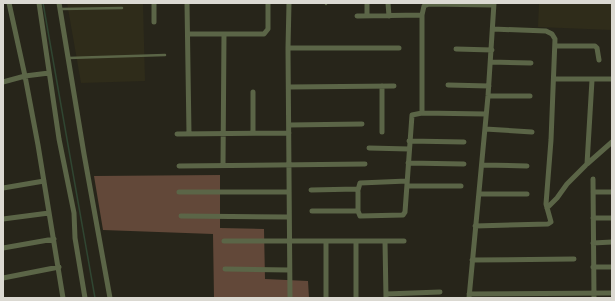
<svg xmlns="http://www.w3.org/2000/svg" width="615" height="301" viewBox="0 0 615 301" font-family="'Titillium Web',sans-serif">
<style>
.built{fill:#2f2c1a}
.forest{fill:#624839}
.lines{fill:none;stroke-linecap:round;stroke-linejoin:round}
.stream{stroke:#304632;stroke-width:1.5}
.lane{stroke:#5b6547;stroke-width:2.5}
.street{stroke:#5b6547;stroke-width:5}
</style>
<rect width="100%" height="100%" fill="#27251a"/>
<path class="built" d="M 67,3 L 143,3 L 145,81 L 81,83 Z
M 539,3 L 612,3 L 612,30 L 538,27 Z"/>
<path class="forest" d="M 220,175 L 220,228 L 264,229 L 265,279 L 308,281 L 309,298 L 214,298 L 213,234 L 103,230 L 94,176 Z"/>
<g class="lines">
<path class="stream" d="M 43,3 L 95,298"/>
<path class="lane" d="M 326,3 L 326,4
M 61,9 L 122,8
M 68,58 L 165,55"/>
<path class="street" d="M 9,3 L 25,76 L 38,145 L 63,298
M 39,3 L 59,139 L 74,213 L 75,238 L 85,298
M 59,3 L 84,154 L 110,298
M 187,3 L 189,134
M 289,3 L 288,48 L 290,298
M 367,3 L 367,16
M 388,3 L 389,16
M 357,16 L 422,15
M 154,22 L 154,3
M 188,34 L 264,34 L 268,29 L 268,3
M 555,46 L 595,46 L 597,48 L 599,60
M 288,48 L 399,48
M 456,49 L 492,50
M 491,62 L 531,63
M 554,79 L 612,79
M 3,82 L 25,76 L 49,73
M 448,85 L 489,86
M 382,86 L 382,132
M 289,87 L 394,86
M 253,92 L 253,133
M 488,96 L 530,96
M 422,113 L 422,15 L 424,6 L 429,4 L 493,5
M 289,125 L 362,124
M 485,129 L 532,132
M 177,134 L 289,133
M 409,141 L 464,142
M 369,148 L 409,149
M 408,163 L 464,164
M 587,164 L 592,80
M 223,165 L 224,34
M 482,165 L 527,166
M 179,166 L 365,164
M 593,179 L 594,298
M 407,186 L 461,186
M 3,188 L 44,181
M 311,190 L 357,189 L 358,192 L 358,211 L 360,216 L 403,215 L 405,212 L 412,115 L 422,113 L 486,114
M 358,190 L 360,183 L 407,181
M 179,192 L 289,192
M 593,192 L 612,192
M 479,194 L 527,194
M 547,208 L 557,198 L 567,184 L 587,164 L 612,142
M 312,211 L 358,211
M 181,216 L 288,217
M 593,218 L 612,218
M 3,219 L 49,213
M 475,226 L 548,224 L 551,222 L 546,204 L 551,140 L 555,39 L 552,34 L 546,31 L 493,29
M 224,241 L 404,241
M 326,241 L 326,298
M 356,241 L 356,298
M 385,241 L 386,298
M 593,243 L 612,242
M 3,248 L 54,239
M 472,260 L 574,259
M 593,267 L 612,267
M 225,269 L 289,270
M 3,278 L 59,267
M 386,294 L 440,292
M 469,294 L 612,293
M 469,298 L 488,96 L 494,3"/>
</g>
<rect width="615" height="301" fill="none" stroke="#dbd9d2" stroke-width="8"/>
</svg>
